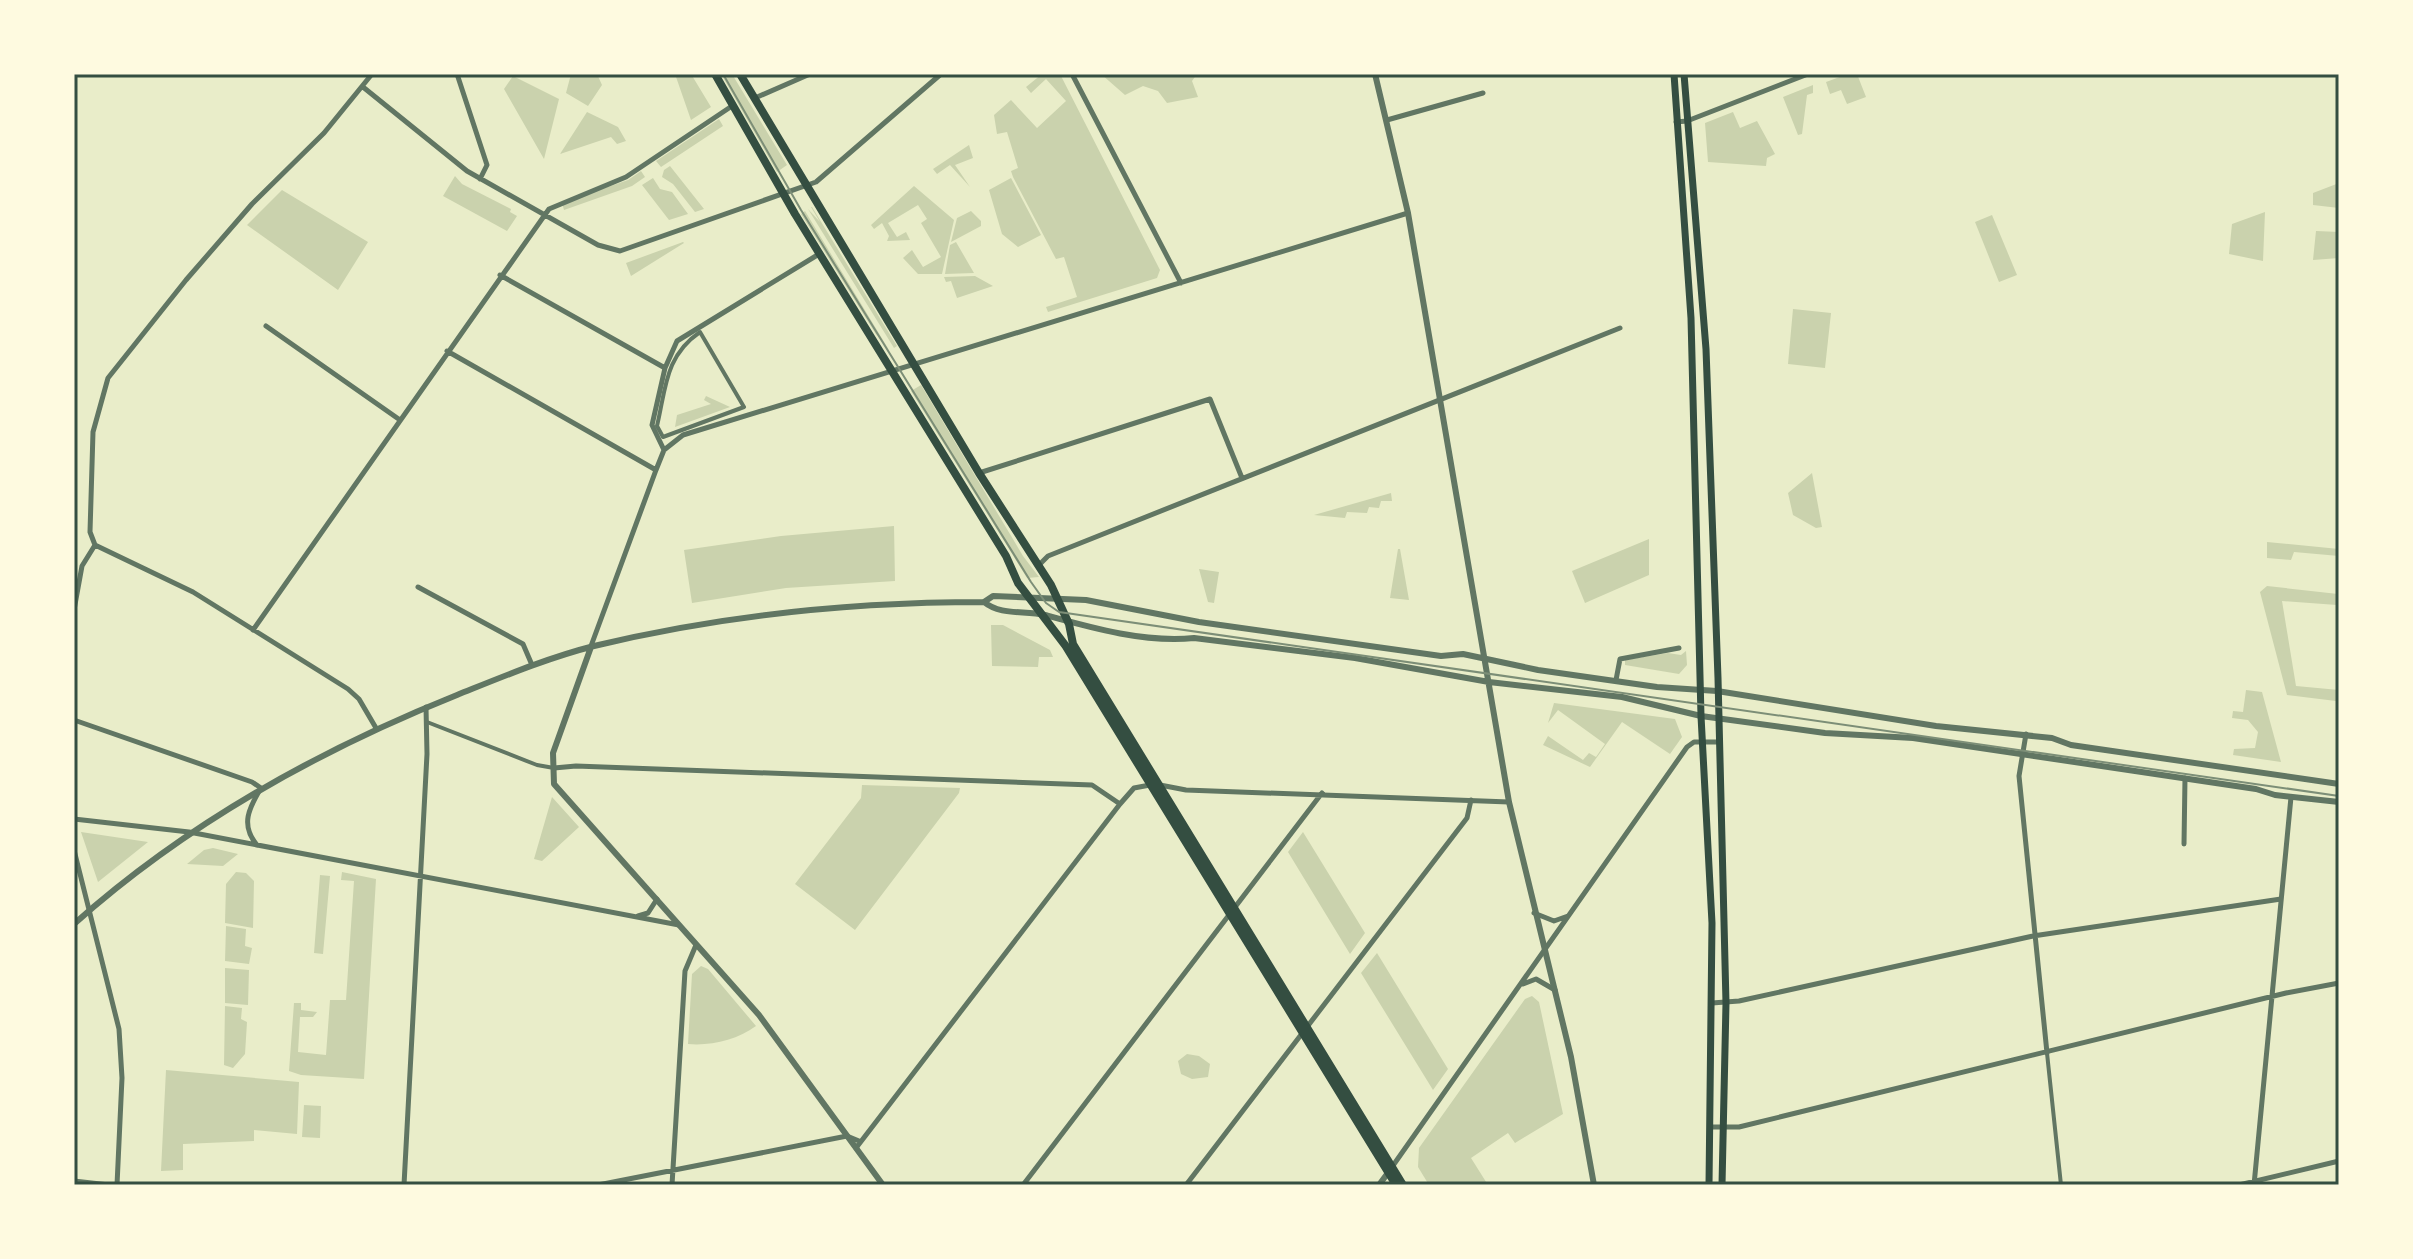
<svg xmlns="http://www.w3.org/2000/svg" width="2413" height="1259" viewBox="0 0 2413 1259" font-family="Cabin,sans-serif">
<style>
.green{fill:#cad2ad}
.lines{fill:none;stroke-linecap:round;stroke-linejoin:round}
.pedestrian{stroke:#617663;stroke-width:4}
.minor{stroke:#617663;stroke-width:5}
.tertiary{stroke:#617663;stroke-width:6}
.secondary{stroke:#344e41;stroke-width:7}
.primary{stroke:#344e41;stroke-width:8}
.tram{stroke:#7c8e77;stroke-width:2}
.neatline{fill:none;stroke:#344e41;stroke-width:3}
</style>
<rect width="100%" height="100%" fill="#e9edc9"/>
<path class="green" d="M 571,74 L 597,74 L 602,85 L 588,106 L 566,93 Z
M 675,74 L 691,74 L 711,107 L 691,120 Z
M 721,74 L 732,74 L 787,165 L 777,172 Z
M 1042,74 L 1060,74 L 1160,270 L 1157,278 L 1048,312 L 1046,307 L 1077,297 L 1064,257 L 1056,259 L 1013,177 L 1011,171 L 1018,168 L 1007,132 L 997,134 L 994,115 L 1011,100 L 1037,128 L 1066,101 L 1046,79 L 1031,93 L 1026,87 Z
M 1101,74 L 1197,74 L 1192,81 L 1198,97 L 1167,103 L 1158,91 L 1143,86 L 1125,95 Z
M 1848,74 L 1857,74 L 1866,97 L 1847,104 L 1841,90 L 1830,94 L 1826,82 Z
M 513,76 L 559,99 L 544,159 L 504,89 Z
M 1813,85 L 1813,93 L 1807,95 L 1802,134 L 1798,135 L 1783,97 Z
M 587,112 L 618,127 L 626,141 L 617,144 L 611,137 L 560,154 Z
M 1733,112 L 1740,128 L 1757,121 L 1775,154 L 1767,158 L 1766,166 L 1708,162 L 1705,123 Z
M 719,119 L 723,126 L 661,167 L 656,161 Z
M 969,145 L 973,158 L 955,165 L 970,187 L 950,165 L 937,174 L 933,169 Z
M 670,166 L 704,209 L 695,212 L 673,184 L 662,177 L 664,170 Z
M 641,171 L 645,177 L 632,186 L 564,210 L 562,203 L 628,180 Z
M 455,176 L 462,184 L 511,209 L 510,212 L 517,216 L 507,231 L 443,196 Z
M 653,178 L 660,189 L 672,192 L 688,214 L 669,220 L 642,185 Z
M 1011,178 L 1041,235 L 1018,247 L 1002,234 L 989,190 Z
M 2339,183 L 2339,208 L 2313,205 L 2313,193 Z
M 914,186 L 954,220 L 942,274 L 918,274 L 903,258 L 912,250 L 923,267 L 941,257 L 921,223 L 927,219 L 918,205 L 888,223 L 897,237 L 906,232 L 910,240 L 887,241 L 889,236 L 882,223 L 874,229 L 871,225 Z
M 282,190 L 368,242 L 338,290 L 247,225 Z
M 811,207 L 812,207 L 897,346 L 894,348 L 808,209 L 820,222 Z
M 805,211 L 889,350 L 876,334 L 887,352 L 801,214 Z
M 971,211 L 981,221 L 981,226 L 951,242 L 957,218 Z
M 2265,212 L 2263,261 L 2229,254 L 2232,224 Z
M 1992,215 L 2017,275 L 1999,282 L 1975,222 Z
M 2316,231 L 2339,232 L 2339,258 L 2313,260 Z
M 683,242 L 684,243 L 631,276 L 626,263 Z
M 956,242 L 974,273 L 945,274 L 950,245 Z
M 975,276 L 993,286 L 957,298 L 951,281 L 946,282 L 944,277 Z
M 1793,309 L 1831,313 L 1825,368 L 1788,364 Z
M 921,385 L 1023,556 L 1039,577 L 1027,578 L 911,391 Z
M 706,396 L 730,407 L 675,427 L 677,415 L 711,404 L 704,400 Z
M 1812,473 L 1822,527 L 1816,528 L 1793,515 L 1788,493 Z
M 1391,493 L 1392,501 L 1381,501 L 1379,508 L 1369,507 L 1367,513 L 1347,512 L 1345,518 L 1314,515 Z
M 894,526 L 895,581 L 786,588 L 692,603 L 684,550 L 781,536 Z
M 1649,539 L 1649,575 L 1585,603 L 1572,571 Z
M 2267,542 L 2339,549 L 2339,556 L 2294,552 L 2291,560 L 2267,558 Z
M 1398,549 L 1400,549 L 1409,600 L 1390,598 Z
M 1199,569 L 1219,572 L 1214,603 L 1208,602 Z
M 2267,586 L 2338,594 L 2337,605 L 2282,601 L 2296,686 L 2339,690 L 2336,701 L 2287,695 L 2260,592 Z
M 991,625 L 1003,625 L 1050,650 L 1053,657 L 1039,657 L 1038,667 L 992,666 Z
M 1686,651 L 1687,665 L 1679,674 L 1625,665 L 1625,660 L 1668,653 L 1681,655 Z
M 2246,690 L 2262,692 L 2281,762 L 2233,755 L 2234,749 L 2255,748 L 2258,732 L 2248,720 L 2232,718 L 2233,711 L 2243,712 Z
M 1554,703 L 1675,719 L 1682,737 L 1670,754 L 1622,722 L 1590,767 L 1543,745 L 1548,736 L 1583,760 L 1589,753 L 1596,757 L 1605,744 L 1558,710 L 1548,723 Z
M 862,785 L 960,788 L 959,793 L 855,930 L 795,884 L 861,798 Z
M 552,797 L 579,827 L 542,861 L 534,859 Z
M 81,832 L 148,842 L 98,882 Z
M 1303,832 L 1365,933 L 1350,954 L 1288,852 Z
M 213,848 L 238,854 L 223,866 L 187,864 L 204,850 Z
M 236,872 L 246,873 L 254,881 L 253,928 L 225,923 L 226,884 Z
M 342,872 L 376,879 L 364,1079 L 301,1075 L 289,1071 L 294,1003 L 301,1003 L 301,1010 L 317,1012 L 313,1017 L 300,1017 L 298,1052 L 326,1055 L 330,1000 L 346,1000 L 354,881 L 341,880 Z
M 320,875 L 330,876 L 323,954 L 314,953 Z
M 226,926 L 246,929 L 245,946 L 252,948 L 249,964 L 225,961 Z
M 1377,953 L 1448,1069 L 1433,1090 L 1361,973 Z
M 701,966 L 708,969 L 756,1026 C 737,1040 711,1046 688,1044 L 692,974 Z
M 225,968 L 249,970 L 248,1005 L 225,1003 Z
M 1532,996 L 1539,1002 L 1563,1114 L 1515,1143 L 1508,1133 L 1471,1158 L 1488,1185 L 1429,1185 L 1418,1167 L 1419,1148 L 1525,999 Z
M 225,1006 L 242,1008 L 241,1019 L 247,1022 L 245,1054 L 233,1068 L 224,1065 Z
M 1187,1054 L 1199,1056 L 1210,1064 L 1208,1077 L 1192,1079 L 1181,1074 L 1178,1061 Z
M 166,1070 L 299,1082 L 297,1134 L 254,1130 L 254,1141 L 183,1144 L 183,1170 L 161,1171 Z
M 304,1105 L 321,1106 L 320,1138 L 302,1137 Z"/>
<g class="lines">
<path class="pedestrian" d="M 700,332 L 744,407 L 663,437 L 657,426 C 666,388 665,356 700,332 Z
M 427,722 L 537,765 L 554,768
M 2047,1053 L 2061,1185"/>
<path class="minor" d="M 457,74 L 487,165 L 480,179
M 1072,74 L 1181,283
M 363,87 L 467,171 L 598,245 L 620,251 L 816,182 L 941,74
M 755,98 L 810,74
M 1387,120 L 1483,93
M 1676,122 L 1687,121 L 1808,74
M 500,275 L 665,368
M 266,326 L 400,420
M 447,351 L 656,470
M 664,450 L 652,425 L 665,368 L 677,341 L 819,254
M 979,473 L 1210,399 L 1242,478
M 95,545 L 90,532 L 93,432 L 108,378 L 186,280 L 252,204 L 324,133 L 372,74
M 95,545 L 193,592 L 348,689 L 359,699 L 376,728
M 1038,566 L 1048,556 L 1620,328
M 418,587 L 523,644 L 532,665
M 74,610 L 82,566 L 95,545
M 253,630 L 549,209 L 626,177 L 732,106
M 591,646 L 656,470 L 664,450 L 683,435 L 1408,213
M 1616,680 L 1620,659 L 1679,648
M 74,720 L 252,782 L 261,788 C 249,808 240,825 257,845
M 2026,734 L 2019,776 L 2047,1053
M 554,768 L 576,766 L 1092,785 L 1120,804 L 1134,788 L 1150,785
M 1160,785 L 1186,790 L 1509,802
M 74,819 L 189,832 L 679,925
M 2184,844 L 2185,778
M 74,850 L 119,1029 L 122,1078 L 117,1185
M 1534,913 L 1554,921 L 1568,916
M 638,916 L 648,913 L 657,899
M 1523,984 L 1536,979 L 1555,990
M 1712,1003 L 1739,1001 L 2033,936 L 2281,899
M 1712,1127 L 1739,1127 L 2286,993 L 2339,983
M 856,1148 L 1120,804
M 1392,1167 L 1687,747 L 1694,742 L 1718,742
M 74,1181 L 109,1185
M 404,1185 L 427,754 L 426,707
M 598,1185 L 847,1136 L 859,1141
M 672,1185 L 685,971 L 696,945
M 1023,1185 L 1322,793
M 1186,1185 L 1467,818 L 1471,800
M 2239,1185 L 2339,1161
M 2254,1185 L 2291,797"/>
<path class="tertiary" d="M 1375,74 L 1408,213 L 1509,802 L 1571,1057 L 1594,1185
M 984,602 C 1001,616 1025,610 1045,615 C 1092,628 1145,643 1194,638 L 1355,658 L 1489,682 L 1622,697 L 1701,716 L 1825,733 L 1913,738 L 2256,789 L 2275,795 L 2339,802
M 591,647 L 553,753 L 554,784 L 759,1015 L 883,1185
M 74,924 C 187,823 317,751 457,695 C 502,677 547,658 594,646 C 722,615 853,602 984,602 L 993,596 L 1086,600 L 1199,622 L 1441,656 L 1463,654 L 1538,670 L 1657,687 L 1717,691 L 1936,726 L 2052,738 L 2071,745 L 2339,784
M 1379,1185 L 1390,1170"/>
<path class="secondary" d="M 1674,74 L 1691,318 L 1701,716 L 1712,923 L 1709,1185
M 1684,74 L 1706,349 L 1718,678 L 1726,1003 L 1722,1185"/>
<path class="primary" d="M 715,74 L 795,214 L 1006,556 L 1018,583 L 1065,645 L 1396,1185
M 740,74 L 979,473 L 1051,585 L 1069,624 L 1073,644 L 1403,1185"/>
<path class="tram" d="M 723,74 L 801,210 L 1031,582 L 1046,603 L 1059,612 L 2339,796"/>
</g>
<rect width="2413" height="1259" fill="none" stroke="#fefae0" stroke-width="152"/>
<rect x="76" y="76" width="2261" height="1107" class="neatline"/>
</svg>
